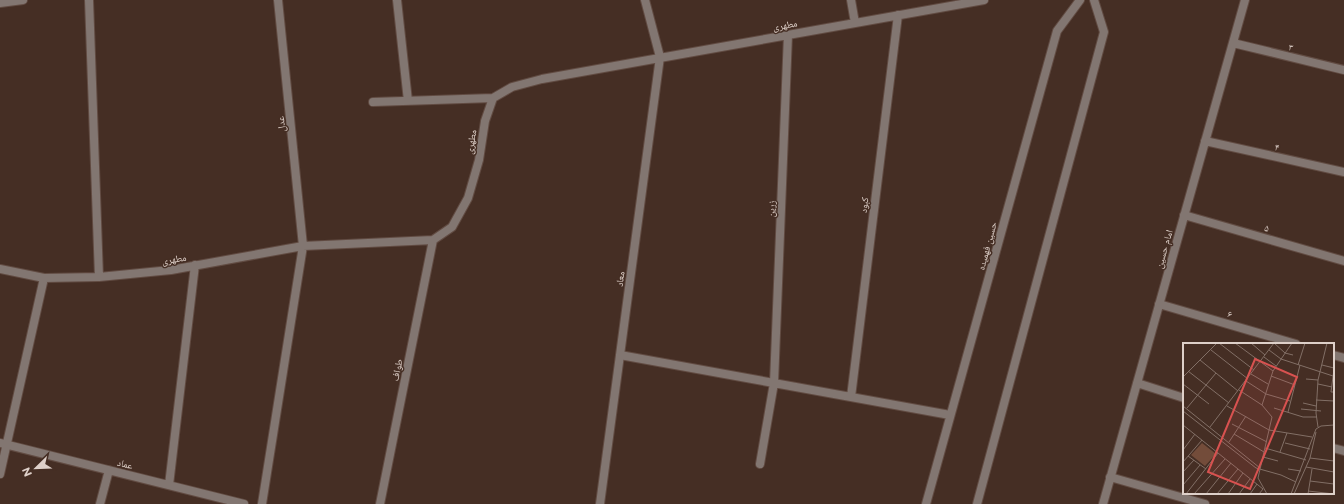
<svg xmlns="http://www.w3.org/2000/svg" width="1344" height="504" viewBox="0 0 1344 504" font-family="Montserrat,'Noto Naskh Arabic',sans-serif">
<style>
.lines{fill:none;stroke-linecap:round;stroke-linejoin:round}
.street-casing{stroke:#614b42;stroke-width:10}
.street{stroke:#827671;stroke-width:8}
.labels{text-anchor:middle;dominant-baseline:central;stroke-width:3;stroke-linejoin:round;paint-order:stroke}
.street-label{font-size:10px;fill:#ded0c9;stroke:#452e24}
.inset-road{fill:none;stroke:#826f66;stroke-width:1}
.view{fill:#d85250;fill-opacity:0.15;stroke:#d85250;stroke-width:2}
.inset-edge{fill:none;stroke:#ded0c9;stroke-width:2}
</style>
<rect width="100%" height="100%" fill="#452e24"/>
<g class="lines">
<g class="street-casing">
<path id="street" d="M 89,0 L 99,277
M 397,0 L 408,101
M 851,0 L 855,23
M 0,3 L 23,0
M 1233,43 L 1344,70
M 373,102 L 493,98
M 1205,141 L 1344,172
M 1184,215 L 1344,261
M 0,269 L 44,278 L 99,277 L 171,270 L 303,246 L 433,240 L 452,227 L 468,198 L 479,160 L 485,121 L 493,98 L 512,87 L 542,79 L 984,0
M 1159,304 L 1296,344
M 620,355 L 950,415
M 1333,355 L 1344,358
M 1137,383 L 1184,398
M 851,397 L 898,15
M 0,443 L 244,504
M 1333,448 L 1344,451
M 760,464 L 774,383 L 788,35
M 0,474 L 44,278
M 1110,477 L 1205,504
M 169,485 L 195,265
M 100,504 L 109,470
M 262,504 L 303,246 L 278,0
M 380,504 L 433,240
M 600,504 L 660,57 L 645,0
M 926,504 L 1057,31 L 1080,0
M 977,504 L 1104,32 L 1094,0
M 1103,504 L 1245,0"/>
</g>
<use href="#street" class="street"/>
</g>
<g class="labels">
<g class="street-label">
<text transform="translate(785 25) rotate(-10)">مطهری</text>
<text transform="translate(1291 47) rotate(13)">۳</text>
<text transform="translate(281 124) rotate(-96)">عدل</text>
<text transform="translate(471 142) rotate(-81)">مطهری</text>
<text transform="translate(1277 147) rotate(13)">۴</text>
<text transform="translate(864 205) rotate(-83)">کبود</text>
<text transform="translate(771 209) rotate(-88)">زرین</text>
<text transform="translate(1267 228) rotate(16)">۵</text>
<text transform="translate(987 246) rotate(-75)">حسین فهمیده</text>
<text transform="translate(1164 249) rotate(-74)">امام حسین</text>
<text transform="translate(174 259) rotate(-9)">مطهری</text>
<text transform="translate(620 279) rotate(-82)">معاد</text>
<text transform="translate(1230 314) rotate(16)">۶</text>
<text transform="translate(397 370) rotate(-79)">طواف</text>
<text transform="translate(125 464) rotate(14)">عماد</text>
</g>
</g>
<g transform="translate(1183 343)">
<rect width="151" height="151" fill="#452e24"/>
<path d="M 19,100 L 33,111 L 22,123 L 8,112 Z" fill="#734c3a"/>
<path class="inset-road" d="M 36,0 L 71,27M 52,0 L 90,28M 68,0 L 82,12M 91,0 L 102,10 L 110,12M 28,7 L 65,36M 86,7 L 98,16 L 150,33M 81,14 L 93,23M 17,17 L 55,48M 115,22 L 122,0M 139,22 L 151,25M 151,26 L 148,49 L 151,49M 5,28 L 46,60M 68,31 L 85,41M 88,33 L 112,42M 0,34 L 34,0M 123,36 L 135,37M 63,38 L 83,51 L 107,58M 0,41 L 26,61M 135,41 L 149,44M 56,47 L 79,62M 133,57 L 151,58M 120,60 L 133,63M 0,63 L 77,125M 44,63 L 86,87 L 129,94M 4,65 L 33,30M 91,65 L 120,74 L 134,74M 118,66 L 138,68M 0,68 L 73,125 L 98,132 L 113,139M 105,69 L 117,22M 49,81 L 84,99M 0,82 L 80,146 L 76,151M 27,84 L 91,0M 135,84 L 133,70 L 135,37 L 144,0M 51,91 L 81,109M 46,99 L 63,73M 102,100 L 127,106M 82,105 L 123,117M 0,107 L 12,91M 97,109 L 104,90M 5,113 L 23,126M 80,114 L 95,118M 127,115 L 151,118M 0,119 L 19,97M 123,124 L 151,129M 105,126 L 118,128M 0,129 L 11,117M 127,138 L 151,141M 0,142 L 17,122M 125,148 L 151,151M 3,151 L 35,110M 11,151 L 42,116M 23,151 L 48,120M 34,151 L 55,126M 45,151 L 60,130M 56,151 L 67,136M 67,151 L 74,141M 84,151 L 75,135 L 89,74 L 79,62 L 90,28 L 109,0M 108,151 L 133,86 L 138,83 L 151,82M 111,151 L 127,115 L 133,89M 125,151 L 129,126"/>
<path class="view" d="M 72,16 L 114,34 L 67,146 L 25,129 Z"/>
<rect width="151" height="151" class="inset-edge"/>
</g>
<g transform="translate(36 468) rotate(247)" stroke="#452e24" stroke-width="3" paint-order="stroke">
<path d="M0-3L7 15L0 10L-7 15Z" fill="#ded0c9"/>
<text y="-6" font-size="11" font-weight="bold" text-anchor="middle" fill="#ded0c9">N</text>
</g>
</svg>
